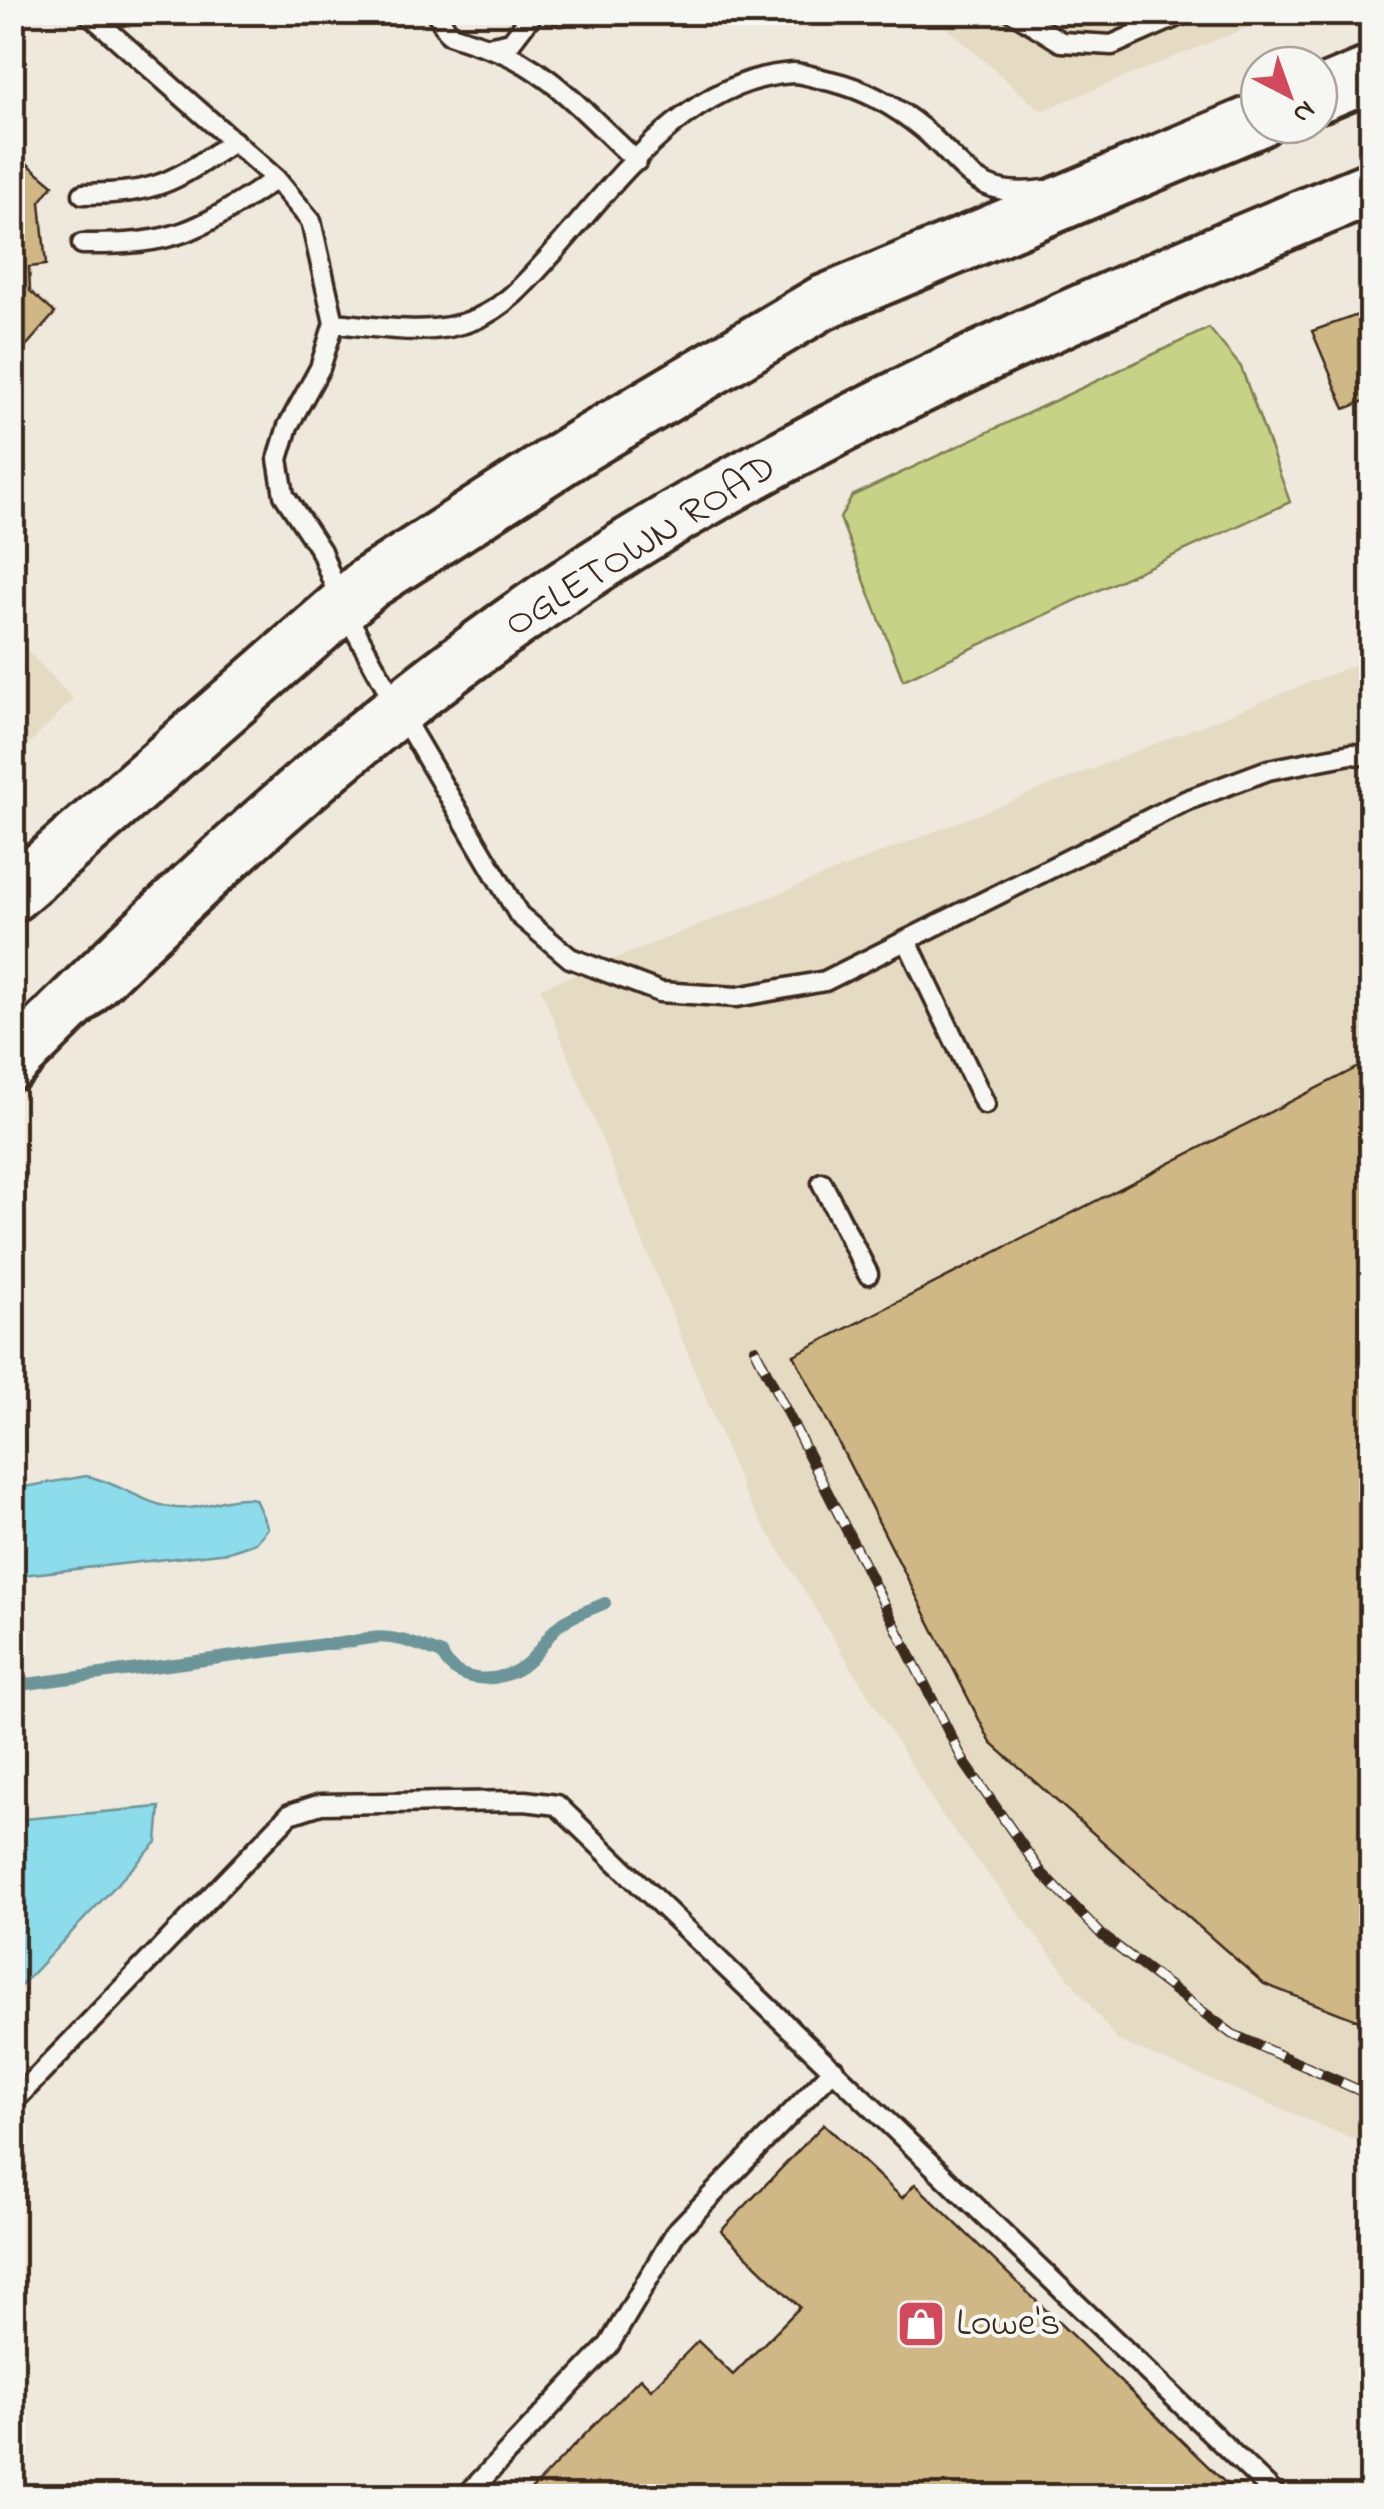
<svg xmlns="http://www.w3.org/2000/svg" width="1384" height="2509" viewBox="0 0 1384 2509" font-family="'Indie Flower',sans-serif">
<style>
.built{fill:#e5dac2}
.green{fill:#c6d387;stroke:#807e52;stroke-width:2.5}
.water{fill:#8ddceb;stroke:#6c9599;stroke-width:2.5}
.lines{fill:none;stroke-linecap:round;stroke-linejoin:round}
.stream{stroke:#6c9599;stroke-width:12}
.building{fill:#d0b786;stroke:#3b2a1e;stroke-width:2.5}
.lane-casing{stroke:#3b2a1e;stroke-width:25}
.primary-casing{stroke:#3b2a1e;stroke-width:60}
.lane{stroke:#f6f6f2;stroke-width:18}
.primary{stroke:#f6f6f2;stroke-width:52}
.rail-casing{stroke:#3b2a1e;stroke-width:11}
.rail{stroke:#f6f6f2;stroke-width:8;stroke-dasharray:22;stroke-linecap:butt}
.labels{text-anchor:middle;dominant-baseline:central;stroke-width:8;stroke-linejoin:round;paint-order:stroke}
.street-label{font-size:40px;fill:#3b2a1e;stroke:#f6f6f2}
.poi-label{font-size:40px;fill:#3b2a1e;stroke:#f6f6f2;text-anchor:start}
</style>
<rect width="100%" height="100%" fill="#eee9dc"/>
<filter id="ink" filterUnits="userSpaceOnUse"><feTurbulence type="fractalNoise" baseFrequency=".01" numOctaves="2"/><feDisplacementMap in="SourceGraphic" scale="20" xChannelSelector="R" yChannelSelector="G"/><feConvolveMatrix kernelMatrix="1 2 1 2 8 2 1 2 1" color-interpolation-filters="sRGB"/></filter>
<g filter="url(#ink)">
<path class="built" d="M 930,13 L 1283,13 L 1041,111 Z
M 13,635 L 73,699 L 13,760 Z
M 1371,658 L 1371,2146 L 1118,2041 L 942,1815 L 744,1493 L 541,988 Z"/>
<path class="green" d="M 1209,328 L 1241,367 L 1290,502 L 903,680 L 840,518 L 852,496 Z"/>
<path class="water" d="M 86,1476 C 118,1482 145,1505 176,1508 C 203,1511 228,1494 255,1499 L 268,1528 L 256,1543 L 229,1552 L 13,1576 L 13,1489 Z
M 160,1807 L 157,1842 L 13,1994 L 13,1820 Z"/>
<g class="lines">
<path class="stream" d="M 12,1686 L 324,1644 C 343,1645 354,1640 371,1638 C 395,1634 420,1646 442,1654 C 455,1685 502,1685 527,1663 C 539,1653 546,1638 557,1627 C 569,1616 590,1610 605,1603"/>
</g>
<path class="building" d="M 12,151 L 53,185 L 40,202 L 46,265 L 29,267 L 30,291 L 55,313 L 12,362 Z
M 1372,310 L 1372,398 L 1345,409 L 1312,331 Z
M 1372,1060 L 1372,2026 L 1264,1984 L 991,1743 L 794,1355 Z
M 824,2124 L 902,2198 L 915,2184 L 1239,2496 L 525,2496 L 640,2378 L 651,2389 L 698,2341 L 733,2375 L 800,2307 L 721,2231 Z"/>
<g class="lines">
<g class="lane-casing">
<path id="lane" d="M 87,12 L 276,179 L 311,221 L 334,323 L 320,368 L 288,426 L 278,459 L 284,495 L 321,551 L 342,606 L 398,709 L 519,915 L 570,958 L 660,992 L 737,997 L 825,981 L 1185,801 L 1268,770 L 1351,754 L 1372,756
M 436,12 L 449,34 L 487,47 L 511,42 L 534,12
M 560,12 L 561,15
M 1013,12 L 1061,42 L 1112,45 L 1187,12
M 487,47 C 546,64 592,121 637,161
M 83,194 C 158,193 172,183 234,141
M 82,244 C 179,245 197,231 276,179
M 334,323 C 381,327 431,338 476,319 C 507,306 529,279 551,255 C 615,184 686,79 793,73 C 804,73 819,79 830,81 C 865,89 895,106 923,129 C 967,167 975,200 1044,190
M 907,941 L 985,1104
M 822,1183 L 868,1274
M 12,2103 L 290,1814 L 321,1804 L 525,1801 L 557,1805 L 1277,2496
M 466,2496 L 609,2345 L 676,2232 L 834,2069"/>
</g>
<g class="primary-casing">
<path id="primary" d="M 1319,95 L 1372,73
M 12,895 L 369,583 L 583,445 L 822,303 L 1259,120
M 12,1063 C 214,859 426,664 675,517 C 896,388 1135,285 1372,188"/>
</g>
<use href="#lane" class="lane"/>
<use href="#primary" class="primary"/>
<g class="rail-casing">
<path id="rail" d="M 755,1349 L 964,1762 L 1041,1872 L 1103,1936 L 1232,2034 L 1372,2096"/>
</g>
<use href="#rail" class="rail"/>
</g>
</g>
<defs>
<g id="shop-square" transform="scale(2.5)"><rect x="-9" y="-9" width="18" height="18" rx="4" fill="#d1495b" stroke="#f6f6f2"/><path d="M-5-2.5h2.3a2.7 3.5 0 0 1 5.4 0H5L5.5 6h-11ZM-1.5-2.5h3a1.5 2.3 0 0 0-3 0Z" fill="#fff"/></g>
</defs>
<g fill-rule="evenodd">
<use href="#shop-square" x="921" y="2324"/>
</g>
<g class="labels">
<g class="street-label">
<text transform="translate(641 547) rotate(-32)">OGLETOWN ROAD</text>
</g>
<g class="poi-label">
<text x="956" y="2324">Lowe's</text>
</g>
</g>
<rect width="1384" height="2509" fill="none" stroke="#f6f6f2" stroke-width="50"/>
<rect x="25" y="25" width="1334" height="2459" fill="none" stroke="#3b2a1e" stroke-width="4" filter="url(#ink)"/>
<g transform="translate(1289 95) rotate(139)"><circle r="48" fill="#f6f6f2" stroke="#aba49d" stroke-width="2.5"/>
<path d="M0-8L18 38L0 25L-18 38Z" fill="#d1495b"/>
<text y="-15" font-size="28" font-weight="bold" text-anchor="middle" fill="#3b2a1e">N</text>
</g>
</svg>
